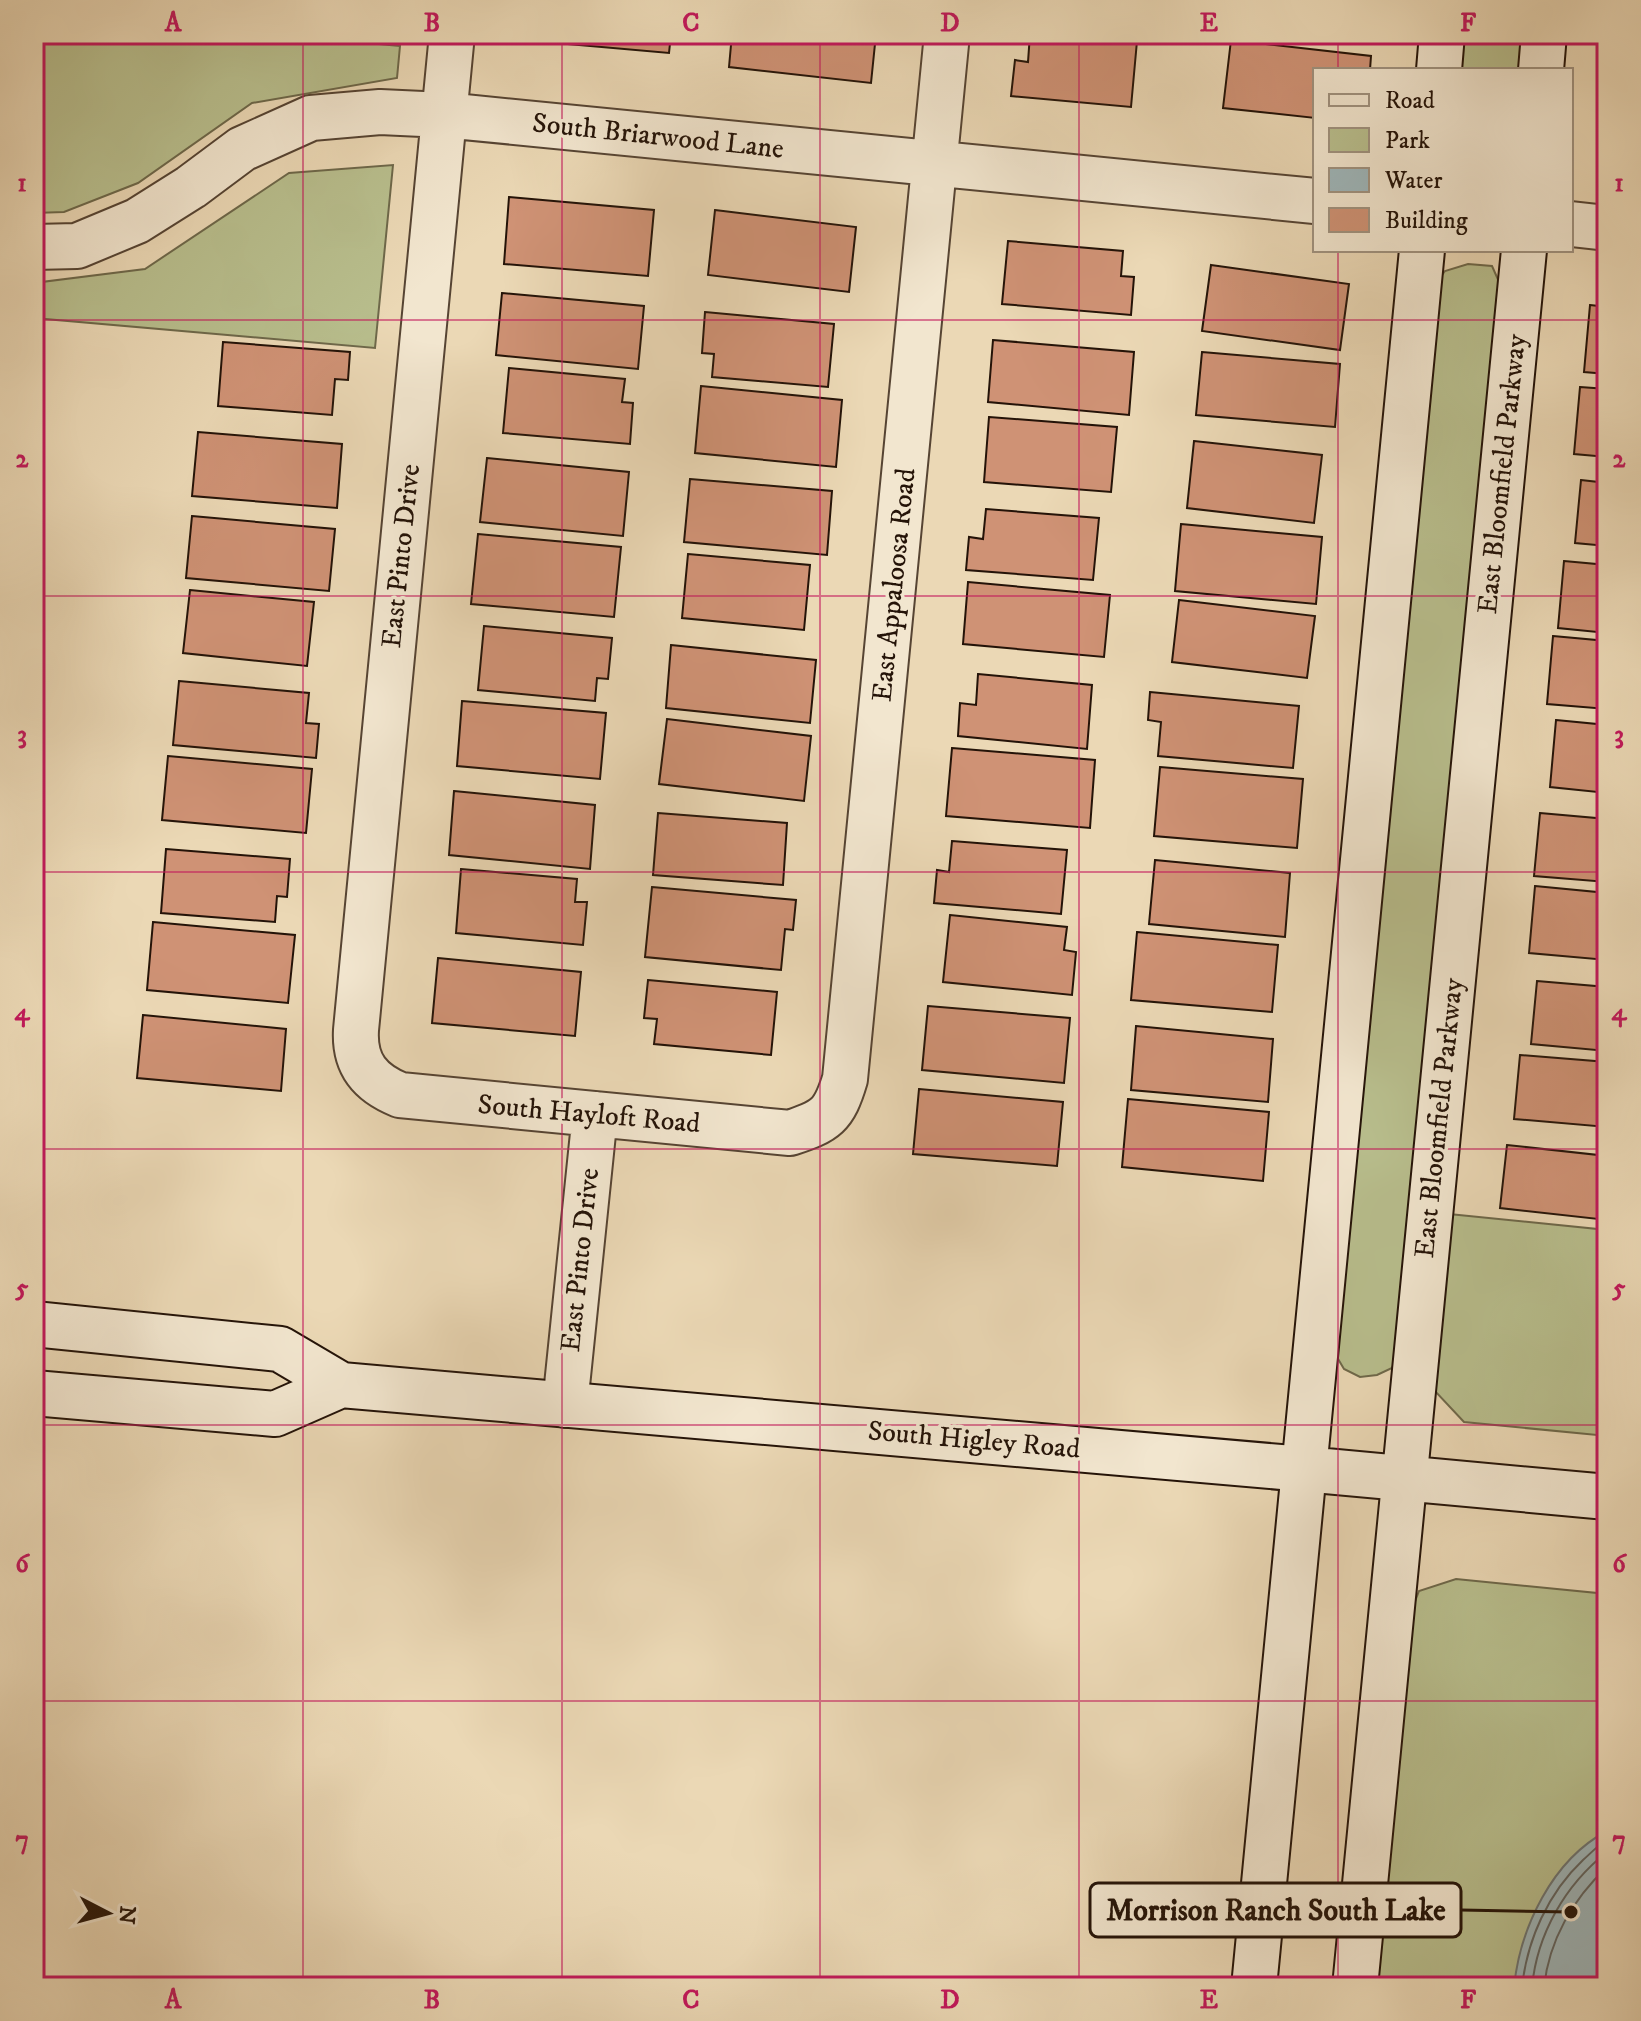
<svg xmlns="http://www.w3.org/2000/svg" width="1641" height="2021" viewBox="0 0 1641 2021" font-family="'IM FELL DW Pica',serif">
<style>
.green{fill:#b8be8d;stroke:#6e684a;stroke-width:2}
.water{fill:#9eb6ba;stroke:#6d7573;stroke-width:2}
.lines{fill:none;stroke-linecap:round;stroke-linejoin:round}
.shore{stroke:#616461;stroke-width:2}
.building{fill:#cf9275;stroke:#241308;stroke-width:2}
.street-casing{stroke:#564433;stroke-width:48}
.secondary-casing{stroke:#241308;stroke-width:48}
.street{stroke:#f2e6cf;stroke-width:44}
.secondary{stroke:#f2e6cf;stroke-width:44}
.grid{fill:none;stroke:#c2185b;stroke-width:2;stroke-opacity:0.55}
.labels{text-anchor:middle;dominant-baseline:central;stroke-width:7;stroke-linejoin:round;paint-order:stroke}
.street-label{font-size:28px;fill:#241308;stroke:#f2e6cf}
.leader{fill:none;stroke:#241308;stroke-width:3}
.callout-dot{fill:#241308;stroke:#f2e6cf;stroke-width:3}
.callout{fill:#f2e6cf;stroke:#241308;stroke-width:3}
.callout-label{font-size:30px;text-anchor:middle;font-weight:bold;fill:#241308}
.neatline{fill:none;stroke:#c2185b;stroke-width:3}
.grid-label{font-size:26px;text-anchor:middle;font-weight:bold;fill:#c2185b}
</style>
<rect width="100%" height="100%" fill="#ebd8b5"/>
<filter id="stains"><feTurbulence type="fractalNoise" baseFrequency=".0025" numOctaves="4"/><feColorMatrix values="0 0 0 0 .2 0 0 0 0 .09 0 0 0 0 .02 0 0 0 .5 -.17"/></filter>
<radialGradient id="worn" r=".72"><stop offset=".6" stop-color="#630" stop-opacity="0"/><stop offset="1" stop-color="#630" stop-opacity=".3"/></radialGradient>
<path class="green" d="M 34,34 L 274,34 L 400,46 L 397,78 L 252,103 L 138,183 L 64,212 L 34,213 Z
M 1459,34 L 1527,34 L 1523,70 L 1455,70 Z
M 393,165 L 375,348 L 34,318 L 34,283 L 145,269 L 289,173 Z
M 1468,264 L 1492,266 L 1504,293 L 1401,1350 L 1392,1368 L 1377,1375 L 1360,1377 L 1344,1369 L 1331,1347 L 1434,286 L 1445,271 Z
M 1449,1214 L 1607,1230 L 1607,1436 L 1464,1422 L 1433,1389 Z
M 1456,1579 L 1607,1594 L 1607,1987 L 1373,1987 L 1409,1617 L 1419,1591 Z"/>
<path class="water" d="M 1607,1831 L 1607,1987 L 1514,1987 C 1520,1928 1552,1860 1607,1831 Z"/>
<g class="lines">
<path class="shore" d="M 1522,1987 C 1527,1940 1548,1893 1583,1860 C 1591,1853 1598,1845 1607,1840
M 1532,1987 C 1537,1934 1565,1885 1607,1852
M 1544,1987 C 1549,1940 1573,1899 1607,1867"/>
</g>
<path class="building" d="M 523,34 L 671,34 L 669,53 L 523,40 Z
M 732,34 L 876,34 L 871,83 L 729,67 Z
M 1030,34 L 1057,34 L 1137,41 L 1131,107 L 1011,96 L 1015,60 L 1028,62 Z
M 1231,40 L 1371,56 L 1370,70 L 1315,70 L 1315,118 L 1223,108 Z
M 509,197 L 654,210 L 648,276 L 504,264 Z
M 715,210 L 856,227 L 849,292 L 708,275 Z
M 1008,241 L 1123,251 L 1121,276 L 1134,277 L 1131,315 L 1002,304 Z
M 1211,265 L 1349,284 L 1340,350 L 1202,331 Z
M 502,293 L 644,306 L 638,369 L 496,355 Z
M 1590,305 L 1607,307 L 1607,374 L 1584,372 Z
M 705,312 L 834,324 L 828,387 L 712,377 L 714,354 L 702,353 Z
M 993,340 L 1134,352 L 1129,415 L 988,402 Z
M 223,342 L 350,352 L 348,380 L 335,379 L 332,415 L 218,406 Z
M 1202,352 L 1340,364 L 1335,427 L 1196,415 Z
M 509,368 L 625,379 L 622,402 L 633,403 L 630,444 L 503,433 Z
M 701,386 L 842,400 L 836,467 L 695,453 Z
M 1580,387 L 1607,389 L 1607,457 L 1574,454 Z
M 989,417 L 1117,427 L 1111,492 L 984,482 Z
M 198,432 L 342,444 L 337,508 L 192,496 Z
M 1194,441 L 1322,455 L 1314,523 L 1187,508 Z
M 487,458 L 629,472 L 623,536 L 480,522 Z
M 690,479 L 832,491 L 827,555 L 684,542 Z
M 1581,480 L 1607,483 L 1607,546 L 1575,543 Z
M 986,509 L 1099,518 L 1093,580 L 966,570 L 969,537 L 983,539 Z
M 192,516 L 335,529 L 329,591 L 186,578 Z
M 1181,524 L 1322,537 L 1316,604 L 1175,591 Z
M 478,534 L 621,547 L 614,617 L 471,604 Z
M 688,554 L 810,565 L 804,630 L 682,618 Z
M 1564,561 L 1607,565 L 1607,633 L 1558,628 Z
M 968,582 L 1110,595 L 1104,657 L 963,644 Z
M 190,590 L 314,602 L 307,666 L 183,653 Z
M 1179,600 L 1315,616 L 1307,678 L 1172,662 Z
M 484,626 L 612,638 L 608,679 L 597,678 L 595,701 L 478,690 Z
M 1553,636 L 1607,641 L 1607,709 L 1547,704 Z
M 671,645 L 816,660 L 810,723 L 666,708 Z
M 978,674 L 1092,685 L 1087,749 L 958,736 L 960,703 L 976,705 Z
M 179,681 L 309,693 L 306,723 L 319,724 L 316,758 L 173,745 Z
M 1150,692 L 1299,706 L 1293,768 L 1158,756 L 1161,722 L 1148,720 Z
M 462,701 L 606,713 L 600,779 L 457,766 Z
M 667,719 L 811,736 L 804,801 L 659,784 Z
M 1556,720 L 1607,725 L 1607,793 L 1550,787 Z
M 952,748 L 1095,760 L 1090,828 L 946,816 Z
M 168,756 L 312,769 L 306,833 L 162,820 Z
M 1160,767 L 1303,779 L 1297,848 L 1154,836 Z
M 454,791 L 595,805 L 590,869 L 449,855 Z
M 658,813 L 787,823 L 783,885 L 653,875 Z
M 1540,813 L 1607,819 L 1607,882 L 1534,876 Z
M 952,841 L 1067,850 L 1061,914 L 934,903 L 937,870 L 949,872 Z
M 166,849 L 290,859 L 287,897 L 277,896 L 275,922 L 161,913 Z
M 1155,860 L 1290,873 L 1285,937 L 1149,924 Z
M 461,869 L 577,879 L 575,902 L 587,902 L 583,945 L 456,933 Z
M 1535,886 L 1607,893 L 1607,960 L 1529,953 Z
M 652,887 L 796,900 L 793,930 L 785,929 L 781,970 L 645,957 Z
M 950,915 L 1067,927 L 1064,950 L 1076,952 L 1072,995 L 943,982 Z
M 153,922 L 295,935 L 288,1003 L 147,990 Z
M 1137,932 L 1278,945 L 1272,1012 L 1131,1000 Z
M 438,958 L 581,972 L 575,1036 L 432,1023 Z
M 648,980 L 777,992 L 771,1055 L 654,1044 L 657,1019 L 644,1018 Z
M 1537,981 L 1607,987 L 1607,1051 L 1531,1044 Z
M 928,1006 L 1070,1018 L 1064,1083 L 922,1070 Z
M 143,1015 L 286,1029 L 281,1091 L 137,1078 Z
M 1136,1026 L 1273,1039 L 1268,1102 L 1131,1090 Z
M 1520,1055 L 1607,1062 L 1607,1127 L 1514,1119 Z
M 919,1089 L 1063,1102 L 1057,1166 L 913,1154 Z
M 1128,1099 L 1269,1112 L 1263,1181 L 1122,1167 Z
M 1507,1145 L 1607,1156 L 1607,1220 L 1500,1208 Z"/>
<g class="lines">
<g class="street-casing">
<path id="street" d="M 452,34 L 356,1030 C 354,1064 370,1083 400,1095 L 790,1133 C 826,1121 834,1116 845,1079 L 947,34
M 1571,224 L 1607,228
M 34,247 L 77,246 L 137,221 L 191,187 L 242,149 L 311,118 L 380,112 L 444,115 L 1315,201
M 565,1405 L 595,1114"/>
</g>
<g class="secondary-casing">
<path id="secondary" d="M 1439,70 L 1442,34
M 1541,70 L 1544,34
M 34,1324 L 280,1349 L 341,1385 L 1304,1469 L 1607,1497
M 34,1393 L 275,1414 L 341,1385
M 1254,1987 L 1422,250
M 1355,1987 L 1524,250"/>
</g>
<use href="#street" class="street"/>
<use href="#secondary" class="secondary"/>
</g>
<path class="grid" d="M 303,34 L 303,1987M 562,34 L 562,1987M 820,34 L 820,1987M 1079,34 L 1079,1987M 1338,34 L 1338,70M 1338,250 L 1338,1987M 34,320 L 1607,320M 34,596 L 1607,596M 34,872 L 1607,872M 34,1149 L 1607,1149M 34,1425 L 1607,1425M 34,1701 L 1607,1701"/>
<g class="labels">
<g class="street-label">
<text transform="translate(658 136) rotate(6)">South Briarwood Lane</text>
<text transform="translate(1502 474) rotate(-84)">East Bloomfield Parkway</text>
<text transform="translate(401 556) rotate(-84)">East Pinto Drive</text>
<text transform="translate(894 585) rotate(-84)">East Appaloosa Road</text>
<text transform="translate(589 1114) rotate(5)">South Hayloft Road</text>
<text transform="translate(1439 1118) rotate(-84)">East Bloomfield Parkway</text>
<text transform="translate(580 1260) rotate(-84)">East Pinto Drive</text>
<text transform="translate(974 1440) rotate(5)">South Higley Road</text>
</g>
</g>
<path class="leader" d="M1571 1912L1461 1910"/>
<circle class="callout-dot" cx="1571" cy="1912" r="8"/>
<rect class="callout" x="1090" y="1883" width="371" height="54" rx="8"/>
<g class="callout-label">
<text x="1276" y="1920">Morrison Ranch South Lake</text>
</g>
<rect width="1641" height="2021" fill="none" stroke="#ebd8b5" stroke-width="88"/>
<rect x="1313" y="68" width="260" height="184" fill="#f2e6cf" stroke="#a0927f" stroke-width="2"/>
<rect x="1329" y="94" width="40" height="12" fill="#f2e6cf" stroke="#a0927f" stroke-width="2"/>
<text x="1385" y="108" font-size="24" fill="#241308">Road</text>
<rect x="1329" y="128" width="40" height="24" fill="#b8be8d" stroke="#a0927f" stroke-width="2"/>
<text x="1385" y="148" font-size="24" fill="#241308">Park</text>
<rect x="1329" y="168" width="40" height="24" fill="#9eb6ba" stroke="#a0927f" stroke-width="2"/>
<text x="1385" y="188" font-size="24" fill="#241308">Water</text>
<rect x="1329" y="208" width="40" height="24" fill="#cf9275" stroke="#a0927f" stroke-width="2"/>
<text x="1385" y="228" font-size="24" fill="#241308">Building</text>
<g transform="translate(108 1913) rotate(96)" stroke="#f2e6cf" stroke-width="6" paint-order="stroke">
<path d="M0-6L14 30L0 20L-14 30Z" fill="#241308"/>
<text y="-12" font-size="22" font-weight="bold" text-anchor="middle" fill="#241308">N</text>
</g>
<rect x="44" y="44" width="1553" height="1933" class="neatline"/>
<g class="grid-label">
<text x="173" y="31">A</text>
<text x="432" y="31">B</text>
<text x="691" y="31">C</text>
<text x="950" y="31">D</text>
<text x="1209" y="31">E</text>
<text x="1468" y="31">F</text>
<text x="22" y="191">1</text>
<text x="1619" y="191">1</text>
<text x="22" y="467">2</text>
<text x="1619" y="467">2</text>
<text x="22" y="743">3</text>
<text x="1619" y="743">3</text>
<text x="22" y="1020">4</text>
<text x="1619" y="1020">4</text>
<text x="22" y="1296">5</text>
<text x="1619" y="1296">5</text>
<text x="22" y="1572">6</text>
<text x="1619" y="1572">6</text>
<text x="22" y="1848">7</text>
<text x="1619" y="1848">7</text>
<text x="173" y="2008">A</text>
<text x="432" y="2008">B</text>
<text x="691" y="2008">C</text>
<text x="950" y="2008">D</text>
<text x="1209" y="2008">E</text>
<text x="1468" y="2008">F</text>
</g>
<rect width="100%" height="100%" filter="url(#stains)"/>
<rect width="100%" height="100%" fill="url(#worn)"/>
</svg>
